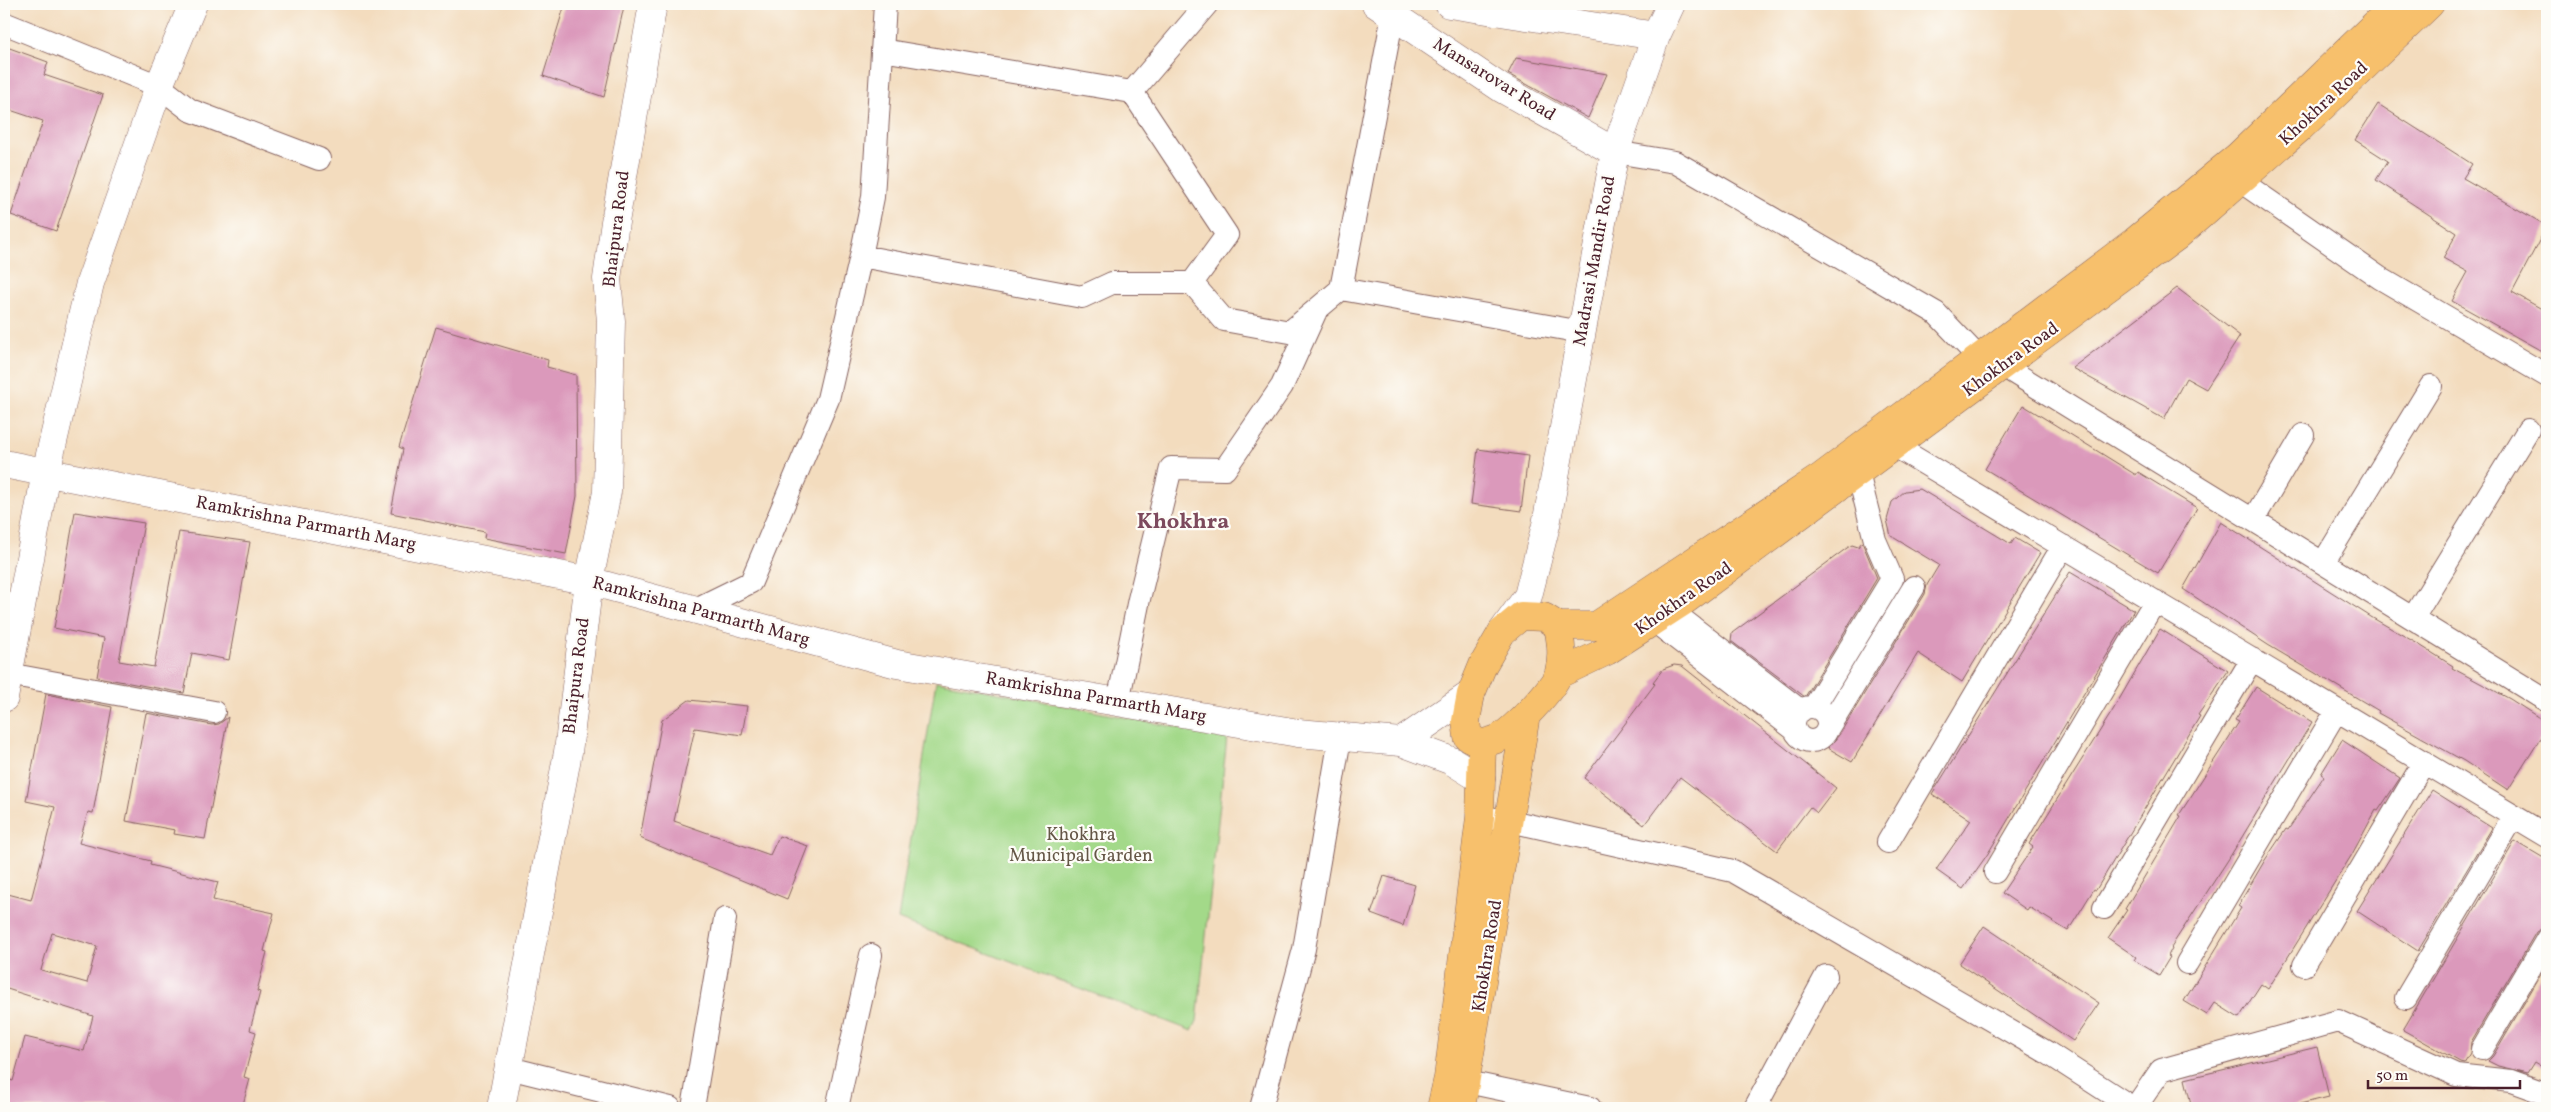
<svg xmlns="http://www.w3.org/2000/svg" width="2551" height="1112" viewBox="0 0 2551 1112" font-family="Vollkorn,serif">
<style>
.green{fill:#a3d989;stroke:#767c5a}
.building{fill:#db99bb;fill-rule:evenodd}
.lines{fill:none;stroke-linecap:round;stroke-linejoin:round}
.minor-casing{stroke:#85615e;stroke-width:24}
.tertiary-casing{stroke:#85615e;stroke-width:29}
.primary-casing{stroke:#85615e;stroke-width:29}
.minor{stroke:#fff;stroke-width:22}
.tertiary{stroke:#fff;stroke-width:28}
.primary{stroke:#f7c06c;stroke-width:28}
.labels{text-anchor:middle;dominant-baseline:central;stroke-width:4.5;stroke-linejoin:round;paint-order:stroke}
.street-label{font-size:18px;fill:#4a1f2b;stroke:#fdfcf7}
.park-label{font-size:18px;fill:#655747;stroke:#fdfcf7}
.district-label{font-size:22px;font-weight:bold;fill:#7d4a5d;stroke:#fdfcf7}
</style>
<rect width="100%" height="100%" fill="#fdfcf7"/>
<filter id="ink" filterUnits="userSpaceOnUse"><feTurbulence type="fractalNoise" baseFrequency=".02" numOctaves="2"/><feDisplacementMap in="SourceGraphic" scale="10" xChannelSelector="R" yChannelSelector="G"/><feConvolveMatrix kernelMatrix="1 2 1 2 8 2 1 2 1" color-interpolation-filters="sRGB"/></filter>
<filter id="wash" filterUnits="userSpaceOnUse"><feTurbulence type="fractalNoise" baseFrequency=".0096" numOctaves="4" result="noise"/><feDisplacementMap in="SourceGraphic" scale="20" xChannelSelector="R" yChannelSelector="G"/><feGaussianBlur stdDeviation="1.12" result="paint"/><feColorMatrix in="noise" values="0 0 0 0 0 0 0 0 0 0 0 0 0 0 0 0 0 1.4 0 .05"/><feComposite in="paint" operator="in"/></filter>
<g filter="url(#wash)">
<rect width="100%" height="100%" fill="#f3dcbe"/>
<path class="green" d="M 936,681 L 1227,737 L 1197,1021 L 1192,1031 L 898,919 Z"/>
<g id="blocks">
<path class="building" d="M 565,4 L 613,4 L 624,6 L 604,97 L 543,76 Z
M 4,46 L 48,62 L 44,75 L 103,95 L 56,231 L 11,215 L 43,121 L 4,108 Z
M 1516,58 L 1607,74 L 1588,118 L 1508,74 Z
M 2378,104 L 2472,164 L 2463,178 L 2547,226 L 2512,292 L 2547,312 L 2547,354 L 2452,301 L 2468,272 L 2443,258 L 2457,233 L 2376,180 L 2388,161 L 2355,140 Z
M 2177,288 L 2240,336 L 2206,389 L 2186,378 L 2164,419 L 2072,368 Z
M 436,327 L 548,360 L 547,367 L 576,375 L 577,496 L 566,554 L 484,538 L 485,532 L 391,513 L 403,449 L 399,447 Z
M 2023,405 L 2136,475 L 2138,472 L 2197,508 L 2158,573 L 1985,469 Z
M 1478,449 L 1528,456 L 1521,511 L 1471,504 Z
M 1920,489 L 2011,544 L 2015,538 L 2040,553 L 1962,682 L 1918,653 L 1852,762 L 1828,748 L 1839,735 L 1925,594 L 1927,585 L 1939,565 L 1891,536 L 1887,520 L 1892,502 L 1905,491 Z
M 75,512 L 144,523 L 119,661 L 154,667 L 179,532 L 250,542 L 229,660 L 192,653 L 184,693 L 97,677 L 104,638 L 54,628 Z
M 2221,522 L 2371,617 L 2418,644 L 2453,666 L 2452,668 L 2510,699 L 2547,723 L 2547,728 L 2508,790 L 2464,761 L 2378,713 L 2379,711 L 2268,645 L 2183,589 Z
M 1862,542 L 1877,578 L 1805,697 L 1731,641 L 1732,633 L 1847,548 L 1852,545 L 1858,547 Z
M 2070,572 L 2134,610 L 1987,855 L 1963,889 L 1936,870 L 1971,820 L 1932,794 Z
M 2160,629 L 2228,671 L 2198,715 L 2200,716 L 2096,890 L 2094,889 L 2068,931 L 2029,907 L 2027,910 L 2002,893 L 2033,847 L 2029,844 L 2113,710 Z
M 1674,665 L 1682,666 L 1836,788 L 1817,813 L 1810,807 L 1777,851 L 1680,777 L 1644,825 L 1584,778 L 1655,684 L 1653,682 L 1663,669 Z
M 2256,687 L 2312,722 L 2228,860 L 2171,947 L 2172,948 L 2168,956 L 2170,957 L 2159,975 L 2134,960 L 2136,957 L 2108,938 L 2127,910 L 2125,909 L 2181,816 L 2179,815 L 2239,722 L 2235,720 Z
M 46,694 L 112,707 L 93,813 L 88,812 L 79,843 L 151,861 L 150,865 L 218,882 L 213,900 L 274,913 L 264,951 L 267,952 L 257,991 L 260,992 L 250,1030 L 256,1032 L 244,1077 L 250,1079 L 242,1108 L 4,1108 L 4,1078 L 13,1081 L 25,1037 L 84,1051 L 93,1016 L 4,988 L 4,893 L 31,900 L 55,807 L 26,801 ZM 52,933 L 97,946 L 87,983 L 41,970 Z
M 689,700 L 747,706 L 742,735 L 695,728 L 674,821 L 770,855 L 779,836 L 808,846 L 787,899 L 640,838 L 662,720 Z
M 146,713 L 212,725 L 219,724 L 228,717 L 205,839 L 174,834 L 175,830 L 126,821 Z
M 2342,740 L 2400,778 L 2378,811 L 2376,810 L 2351,856 L 2268,989 L 2261,984 L 2239,1018 L 2215,1003 L 2207,1015 L 2184,1001 L 2241,908 L 2238,906 L 2265,860 L 2286,829 L 2288,830 L 2324,776 L 2321,774 Z
M 2432,790 L 2492,828 L 2418,951 L 2357,911 Z
M 2515,841 L 2547,860 L 2547,926 L 2536,932 L 2471,1042 L 2470,1053 L 2464,1063 L 2460,1062 L 2403,1030 Z
M 1384,876 L 1415,885 L 1403,926 L 1371,914 Z
M 1984,926 L 2099,1003 L 2073,1041 L 1959,964 Z
M 2547,964 L 2547,1070 L 2534,1062 L 2527,1073 L 2498,1066 L 2488,1061 L 2493,1056 Z
M 2317,1047 L 2329,1097 L 2283,1108 L 2192,1108 L 2185,1079 Z"/>
</g>
</g>
<g filter="url(#ink)">
<use href="#blocks" fill-opacity="0" stroke="#85615e" stroke-width="1"/>
<g class="lines">
<g class="minor-casing">
<path id="minor" d="M 4,23 L 159,86 L 190,110 L 319,159
M 882,50 L 1132,92
M 1615,152 L 1675,162 L 1936,313 L 1979,358
M 2240,181 L 2380,278 L 2547,376
M 861,256 L 1082,297 L 1112,283 L 1192,283 L 1227,235 L 1132,92 L 1207,4
M 1192,283 L 1224,320 L 1290,332 L 1341,289 L 1582,332
M 1341,289 L 1393,15
M 2003,366 L 2547,701
M 1895,446 L 2547,836
M 2253,520 L 2303,435
M 2323,563 L 2431,386
M 694,610 L 751,582 L 828,399 L 861,256 L 873,197 L 885,4
M 1670,610 L 1801,711
M 2413,618 L 2528,430
M 1654,621 L 1794,729
M 8,674 L 214,712
M 1118,702 L 1139,599 L 1171,468 L 1225,469 L 1282,386 L 1316,311
M1794 724a17 17 0 1 1 34 0a17 17 0 1 1-34 0Z
M 1814,707 L 1892,579 L 1875,540 L 1858,473
M 1828,728 L 1914,587
M 1480,817 L 1510,821 L 1733,871 L 2048,1053 L 2133,1108
M 1888,842 L 2063,546
M 1995,872 L 2155,601
M 2104,908 L 2252,659
M 2187,963 L 2337,710
M 2304,965 L 2424,762
M 2406,998 L 2514,816
M 2482,1049 L 2547,939
M 509,1068 L 670,1108
M 1467,1082 L 1590,1108
M 693,1108 L 725,919
M 837,1108 L 871,955
M 1261,1108 L 1304,949 L 1340,738
M 1755,1108 L 1826,976
M 2135,1108 L 2161,1070 L 2338,1021 L 2456,1075 L 2511,1081 L 2547,1094"/>
</g>
<g class="tertiary-casing">
<path id="tertiary" d="M 1376,4 L 1501,88 L 1615,152
M 1449,4 L 1656,36
M 4,464 L 589,581 L 897,664 L 1298,733 L 1401,742 L 1452,761 L 1481,779
M 1502,632 L 1528,596 L 1546,525 L 1615,152 L 1656,36 L 1671,4
M 4,698 L 46,472 L 90,283 L 159,86 L 193,4
M 1401,742 L 1471,694
M 501,1108 L 568,752 L 589,581 L 607,492 L 611,321 L 607,279 L 615,222 L 653,4"/>
</g>
<g class="primary-casing">
<path id="primary" d="M 1521,616 L 1544,617 L 1558,626 C 1561,642 1563,656 1559,672 C 1556,687 1511,733 1497,739 C 1492,741 1487,742 1482,744 L 1468,737 L 1466,721 L 1471,694 L 1483,665 L 1502,632 Z
M 1558,626 L 1596,626 L 1821,477 L 2135,241 L 2238,156 L 2396,4
M 1559,674 L 1607,651 L 1684,601 L 2176,237 L 2300,128 L 2430,4
M 1441,1108 L 1448,1078 L 1480,817 L 1482,744
M 1461,1108 L 1526,715"/>
</g>
<use href="#minor" class="minor"/>
<use href="#tertiary" class="tertiary"/>
<use href="#primary" class="primary"/>
</g>
</g>
<g class="labels">
<g class="street-label">
<text transform="translate(1494 80) rotate(32)">Mansarovar Road</text>
<text transform="translate(2324 104) rotate(-43)">Khokhra Road</text>
<text transform="translate(617 229) rotate(-83)">Bhaipura Road</text>
<text transform="translate(1595 261) rotate(-80)">Madrasi Mandir Road</text>
<text transform="translate(2011 360) rotate(-36)">Khokhra Road</text>
<text transform="translate(306 524) rotate(11)">Ramkrishna Parmarth Marg</text>
<text transform="translate(1684 599) rotate(-35)">Khokhra Road</text>
<text transform="translate(701 612) rotate(15)">Ramkrishna Parmarth Marg</text>
<text transform="translate(577 676) rotate(-83)">Bhaipura Road</text>
<text transform="translate(1096 698) rotate(10)">Ramkrishna Parmarth Marg</text>
<text transform="translate(1488 956) rotate(-81)">Khokhra Road</text>
</g>
<g class="park-label">
<text x="1081" y="835">Khokhra<tspan x="1081" dy="21">Municipal Garden</tspan></text>
</g>
<g class="district-label">
<text x="1183" y="522">Khokhra</text>
</g>
</g>
<rect width="2551" height="1112" fill="none" stroke="#fdfcf7" stroke-width="20"/>
<path d="M2368 1080v8h152v-8" fill="none" stroke="#4a1f2b" stroke-width="2.5"/>
<text x="2376" y="1080" font-size="15" fill="#4a1f2b" stroke="#fdfcf7" stroke-width="4" paint-order="stroke">50 m</text>
</svg>
